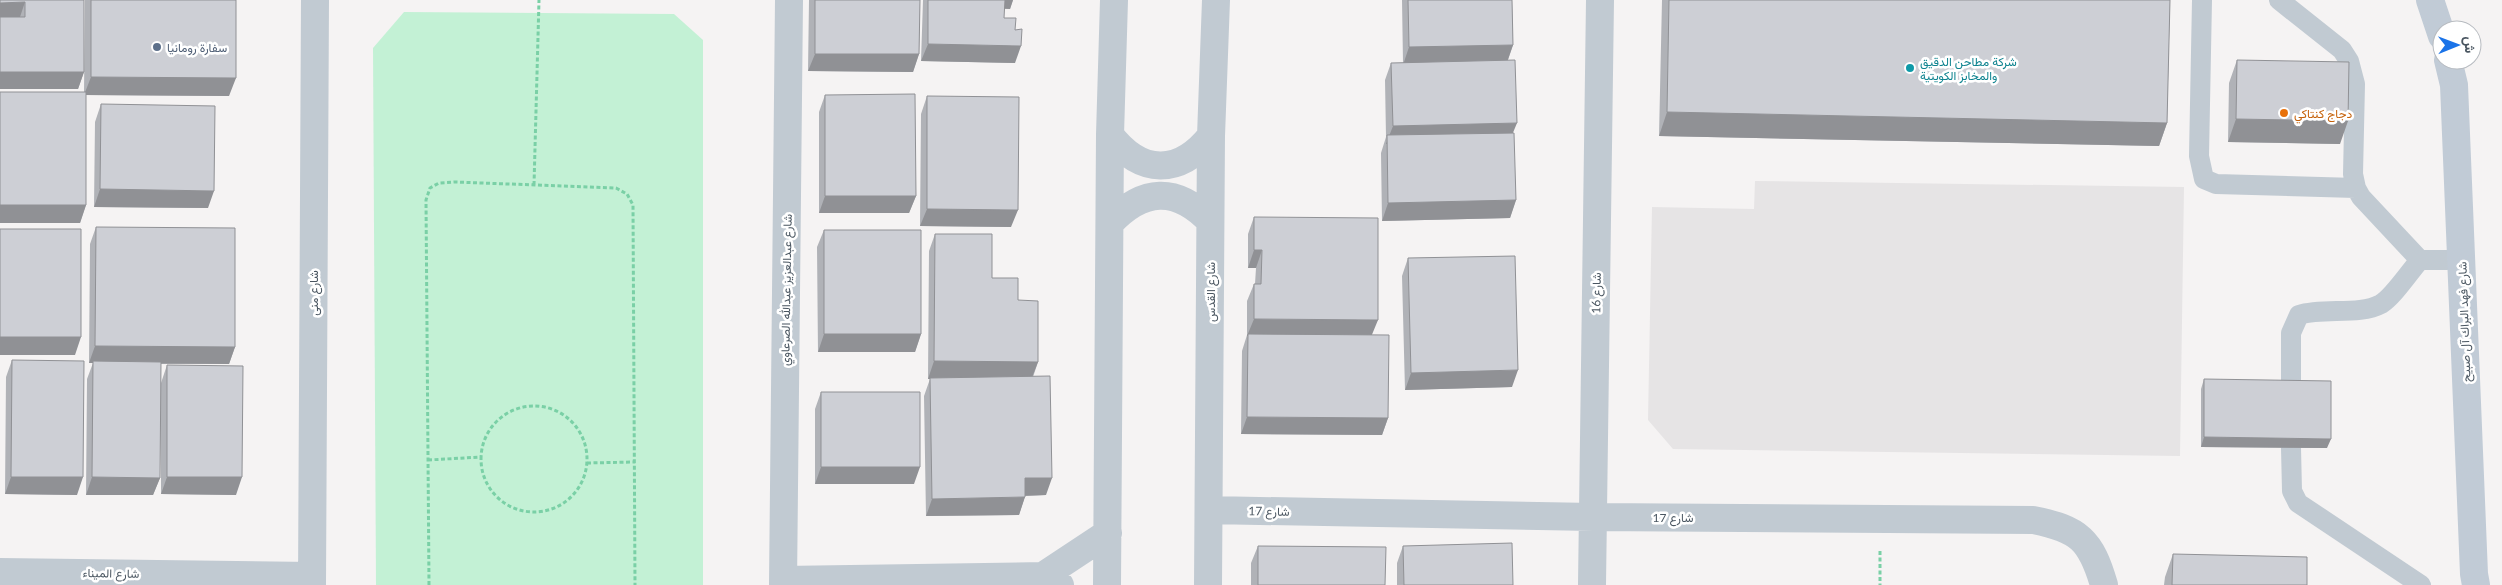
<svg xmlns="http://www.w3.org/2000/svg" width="2502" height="585" viewBox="0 0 2502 585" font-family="Lato,Vazirmatn,sans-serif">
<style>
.education{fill:#e6e4e5}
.green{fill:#c3f1d5}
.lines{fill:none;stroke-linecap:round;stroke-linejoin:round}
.path{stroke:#7ad0a6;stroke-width:3;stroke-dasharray:4 2.5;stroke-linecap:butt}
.service{stroke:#c1cad2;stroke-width:20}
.minor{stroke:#c1cad2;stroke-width:28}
.secondary{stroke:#c1cbd6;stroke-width:28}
.wall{fill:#b0b2b7}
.shaded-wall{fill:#909195}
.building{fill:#cdcfd5;stroke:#909195}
.service-dot{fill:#5c6f8a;stroke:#fff;stroke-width:2}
.culture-dot{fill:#0f9aa8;stroke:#fff;stroke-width:2}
.food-dot{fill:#e8710a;stroke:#fff;stroke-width:2}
.labels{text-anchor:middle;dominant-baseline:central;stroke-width:5;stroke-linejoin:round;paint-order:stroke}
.service-label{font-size:12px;fill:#4e5e75;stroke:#fff;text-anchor:start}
.culture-label{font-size:12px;fill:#0d838f;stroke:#fff;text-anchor:start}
.food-label{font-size:12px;fill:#c56008;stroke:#fff;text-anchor:start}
.street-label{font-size:12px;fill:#4a5661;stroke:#fff}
</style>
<rect width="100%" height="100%" fill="#f5f3f3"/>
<path class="education" d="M 1755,181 L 2184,187 L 2180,456 L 1673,449 L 1648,420 L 1652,207 L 1754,209 Z"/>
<path class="green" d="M 404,12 L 674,14 L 703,40 L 703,585 L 376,585 L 373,48 Z"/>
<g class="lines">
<path class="path" d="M 534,185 L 539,0
M481 459a53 53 0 1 1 106 0a53 53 0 1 1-106 0Z
M 428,460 L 480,457
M 587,463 L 635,462
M 1880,551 L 1880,585
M 429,585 L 426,200 L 430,188 L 439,183 L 455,182 L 616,188 L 627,194 L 633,205 L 635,585"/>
<path class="service" d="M 2202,0 L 2199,156 L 2204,179 L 2216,184 L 2356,188
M 2279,0 L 2342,50 L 2349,61 L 2355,84 L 2353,174 L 2356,188 L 2361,197 L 2420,260 L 2461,260
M 2291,390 L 2291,333 L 2299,315 C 2324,307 2359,316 2381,304 C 2393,297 2410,271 2420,260
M 2291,448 L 2292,491 L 2298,503 L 2421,585"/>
<path class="minor" d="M 1110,135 C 1141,175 1179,176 1211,136
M 1110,223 C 1143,188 1176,186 1210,221
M 1209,510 L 1593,517 L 2033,520 C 2079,529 2091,540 2104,585
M 0,572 L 312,576
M 1043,576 L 1108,533
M 783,580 L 1043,576 L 1060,585
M 312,585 L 315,0
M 783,585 L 789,0
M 1107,585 L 1110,135 L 1114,0
M 1208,585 L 1211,136 L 1216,0
M 1592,585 L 1600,0"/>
<path class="secondary" d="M 2430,0 L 2442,36
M 2448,60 L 2454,85 L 2474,574 L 2476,585"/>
</g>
<path class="wall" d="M 0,0 L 84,0 L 84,72 L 78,89 Z
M 85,0 L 236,0 L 229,96 L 86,95 L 86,205 L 80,223 L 0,223 L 0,92 L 84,92 Z
M 809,0 L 920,0 L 919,54 L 913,72 L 808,71 Z
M 923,0 L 1013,0 L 1010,9 L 1004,9 L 1004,18 L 1015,63 L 921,61 Z
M 1402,0 L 1512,0 L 1513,45 L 1508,60 L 1513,133 L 1516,200 L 1510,218 L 1382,221 L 1381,153 L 1386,137 L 1385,80 L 1391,63 L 1403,63 Z
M 1662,0 L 2170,0 L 2167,123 L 2159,146 L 1659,136 Z
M 2237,60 L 2340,144 L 2228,142 L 2229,83 Z
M 825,95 L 916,196 L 909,213 L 819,213 L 819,112 Z
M 927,96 L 1011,227 L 920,226 L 921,114 Z
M 101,104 L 208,208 L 94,207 L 95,122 Z
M 1254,217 L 1372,335 L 1388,418 L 1382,435 L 1241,434 L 1242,351 L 1247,335 L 1247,301 L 1254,284 L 1255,284 L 1256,268 L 1248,268 L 1248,234 Z
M 96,227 L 235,347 L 229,364 L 161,364 L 160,478 L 153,495 L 86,495 L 87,379 L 93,363 L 89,363 L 90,244 Z
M 824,230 L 921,334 L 915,352 L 818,352 L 817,247 Z
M 935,234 L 992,278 L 1018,300 L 1038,362 L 1033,377 L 1046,495 L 1025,496 L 1019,515 L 926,516 L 924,396 L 930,379 L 928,379 L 929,251 Z
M 1408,258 L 1512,387 L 1405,390 L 1402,276 Z
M 12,360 L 77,495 L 5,494 L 6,377 Z
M 167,365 L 236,495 L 161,494 L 161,383 Z
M 2204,379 L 2327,448 L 2201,447 L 2201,389 Z
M 821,392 L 914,484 L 815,484 L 815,409 Z
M 1258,546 L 1385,585 L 1251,585 L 1251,563 Z
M 1403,546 L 1513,585 L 1397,585 L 1397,563 Z
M 2173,554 L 2307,585 L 2164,585 L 2165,577 Z"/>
<path class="shaded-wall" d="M 1002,0 L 1013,0 L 1010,9 L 998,8 Z
M 25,2 L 19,20 L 0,20 L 0,3 Z
M 928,44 L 1021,46 L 1015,63 L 921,61 Z
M 1513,45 L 1507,62 L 1403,65 L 1409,47 Z
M 815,54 L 919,54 L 913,72 L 808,71 Z
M 0,72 L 84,72 L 78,89 L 0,89 Z
M 91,77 L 236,78 L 229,96 L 84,95 Z
M 1667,112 L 2167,123 L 2159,146 L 1659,136 Z
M 2236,119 L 2348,121 L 2340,144 L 2228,142 Z
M 1517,123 L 1510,140 L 1386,144 L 1393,126 Z
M 100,189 L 214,191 L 208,208 L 94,207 Z
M 825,196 L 916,196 L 909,213 L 819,213 Z
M 1516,200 L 1510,218 L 1382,221 L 1388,203 Z
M 0,205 L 86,205 L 80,223 L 0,223 Z
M 927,209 L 1018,210 L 1011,227 L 920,226 Z
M 1254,250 L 1262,250 L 1256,268 L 1248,268 Z
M 1254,319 L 1378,320 L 1371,337 L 1247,336 Z
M 824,334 L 921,334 L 915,352 L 818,352 Z
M 0,337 L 81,337 L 75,355 L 0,355 Z
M 95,346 L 235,347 L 229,364 L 93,363 L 93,361 L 93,363 L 89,363 Z
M 934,361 L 1038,362 L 1031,380 L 928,379 Z
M 1518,370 L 1512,387 L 1405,390 L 1411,373 Z
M 1247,417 L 1388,418 L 1382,435 L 1241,434 Z
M 2204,437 L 2331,439 L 2327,448 L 2201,447 Z
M 821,467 L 920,467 L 914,484 L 815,484 Z
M 11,477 L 83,477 L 77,495 L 5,494 Z
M 92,477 L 160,478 L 153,495 L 86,495 Z
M 167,477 L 242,477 L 236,495 L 161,494 Z
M 1025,478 L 1052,478 L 1046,495 L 1018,496 Z
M 1025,497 L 1019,515 L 926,516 L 932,499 Z"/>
<path class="building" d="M 0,0 L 84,0 L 84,72 L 0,72 L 0,17 L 25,17 L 25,2 L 0,3 Z
M 91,0 L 236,0 L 236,78 L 91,77 Z
M 815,0 L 920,0 L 919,54 L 815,54 Z
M 928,0 L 1005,0 L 1004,18 L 1016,18 L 1015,30 L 1022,29 L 1021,46 L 928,44 Z
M 1408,0 L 1512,0 L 1513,45 L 1409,47 Z
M 1669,0 L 2170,0 L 2167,123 L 1667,112 Z
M 1515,60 L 1517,123 L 1393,126 L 1391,63 Z
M 2237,60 L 2349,62 L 2348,121 L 2236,119 Z
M 0,92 L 86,92 L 86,205 L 0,205 Z
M 915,94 L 916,196 L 825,196 L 825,95 Z
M 927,96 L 1019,97 L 1018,210 L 927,209 Z
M 101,104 L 215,106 L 214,191 L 100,189 Z
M 1514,133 L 1516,200 L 1388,203 L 1387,135 Z
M 1254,217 L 1378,218 L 1378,320 L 1254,319 L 1254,284 L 1261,284 L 1262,250 L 1254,250 Z
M 96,227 L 235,228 L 235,347 L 95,346 Z
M 0,229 L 81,229 L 81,337 L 0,337 Z
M 824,230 L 921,230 L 921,334 L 824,334 Z
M 935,234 L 992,234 L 992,278 L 1018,278 L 1018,300 L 1038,301 L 1038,362 L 934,361 Z
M 1515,256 L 1518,370 L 1411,373 L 1408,258 Z
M 1248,334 L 1389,335 L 1388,418 L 1247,417 Z
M 12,360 L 84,361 L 83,477 L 11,477 Z
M 93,361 L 161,362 L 160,478 L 92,477 Z
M 167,365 L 243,366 L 242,477 L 167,477 Z
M 1050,376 L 1052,478 L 1025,478 L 1025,497 L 932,499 L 930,378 Z
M 2204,379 L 2331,381 L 2331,439 L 2204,437 Z
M 821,392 L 920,392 L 920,467 L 821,467 Z
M 1512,543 L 1513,585 L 1404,585 L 1403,546 Z
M 1258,546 L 1386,547 L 1385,585 L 1258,585 Z
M 2173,554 L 2307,557 L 2307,585 L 2172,585 Z"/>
<circle class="service-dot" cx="157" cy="47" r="5"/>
<circle class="culture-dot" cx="1910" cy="68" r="5"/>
<circle class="food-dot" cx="2284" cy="113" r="5"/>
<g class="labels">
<g class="service-label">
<text x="167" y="47">سفارة رومانيا</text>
</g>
<g class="culture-label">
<text x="1920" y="61">شركة مطاحن الدقيق<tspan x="1920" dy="14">والمخابز الكويتية</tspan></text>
</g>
<g class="food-label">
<text x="2294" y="113">دجاج كنتاكي</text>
</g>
<g class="street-label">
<text transform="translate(786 290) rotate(-89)">شارع عبدالعزيز عبدالله الصرعاوي</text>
<text transform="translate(1210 292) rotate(-90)">شارع القدس</text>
<text transform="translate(313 293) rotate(-90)">شارع منى</text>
<text transform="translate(1596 293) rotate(-89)">شارع 16</text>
<text transform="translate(2464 322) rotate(-92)">شارع فهد البراك آل صبيح</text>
<text transform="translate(1269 511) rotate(1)">شارع 17</text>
<text x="1673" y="517">شارع 17</text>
<text transform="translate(111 573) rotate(1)">شارع الميناء</text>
</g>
</g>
<g transform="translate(2457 45) rotate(89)"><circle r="24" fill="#ffffff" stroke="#b7bbc0"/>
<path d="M0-4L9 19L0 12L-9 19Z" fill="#1a73e8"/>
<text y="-8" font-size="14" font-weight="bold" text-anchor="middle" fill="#4a5661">ش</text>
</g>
</svg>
